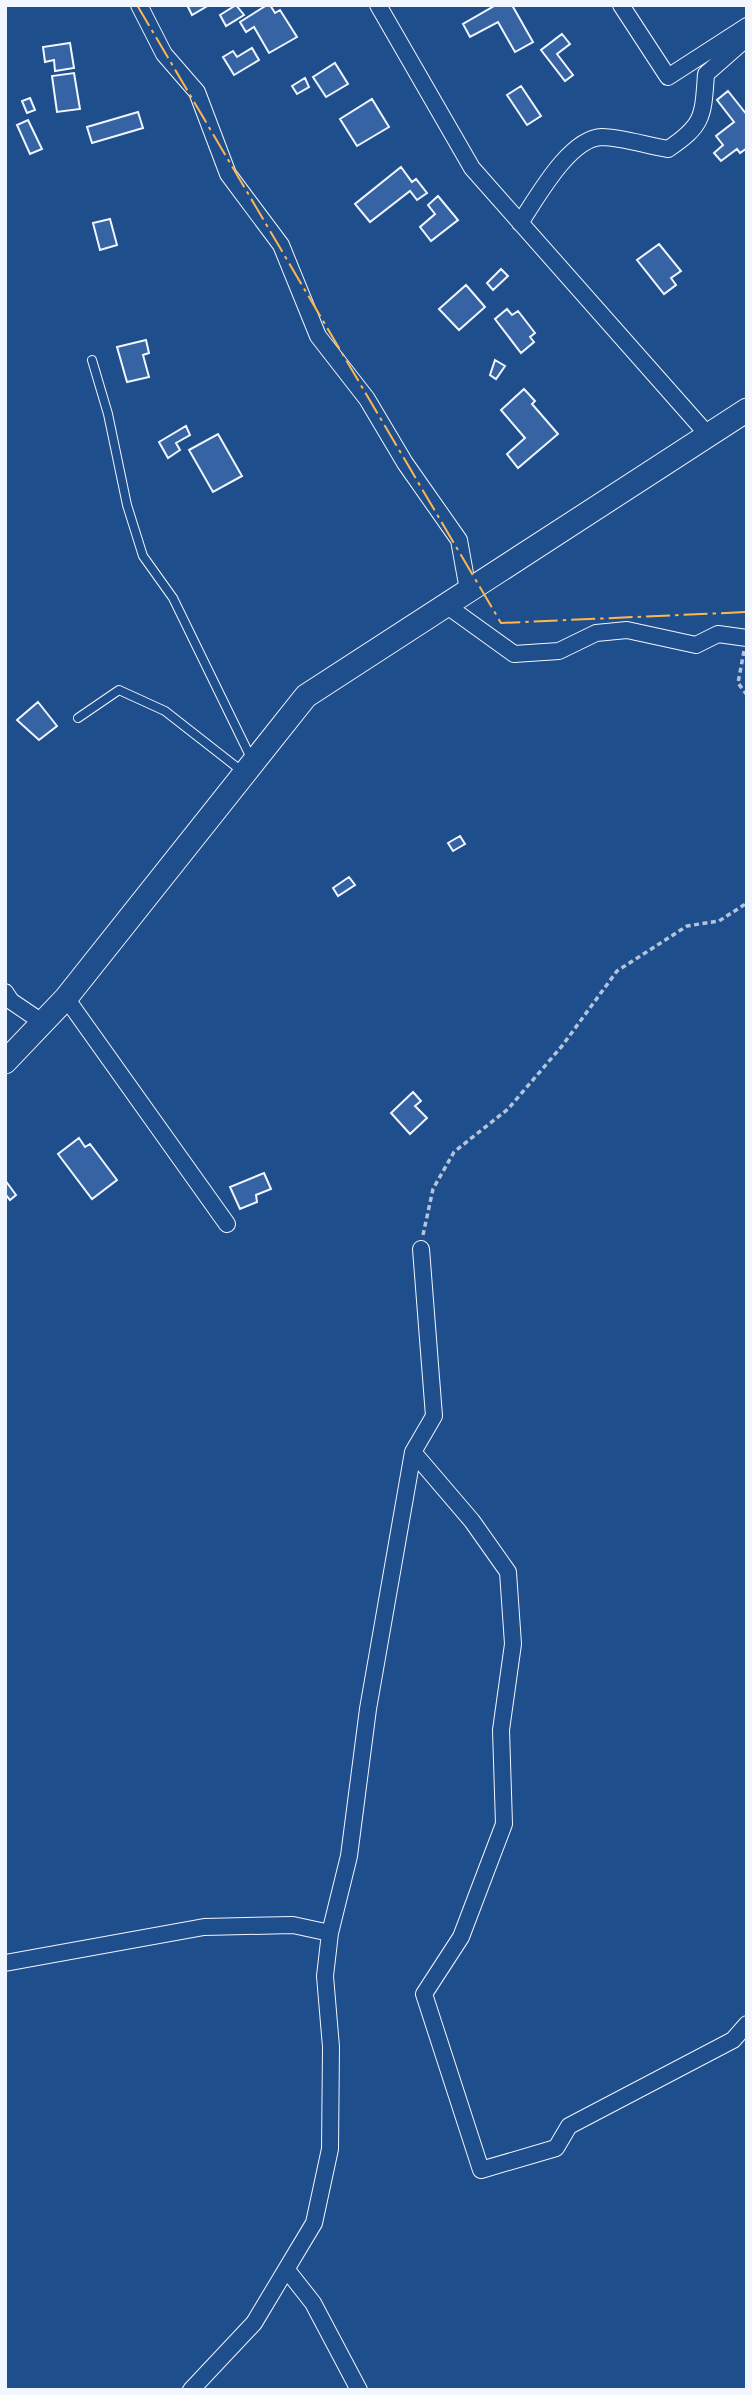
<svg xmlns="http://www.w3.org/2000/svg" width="752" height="2395" viewBox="0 0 752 2395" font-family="Cabin,sans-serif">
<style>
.building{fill:#3563a3;stroke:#f2f6ff;stroke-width:2}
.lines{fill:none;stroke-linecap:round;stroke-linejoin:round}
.lane-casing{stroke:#f2f6ff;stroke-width:10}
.street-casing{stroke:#f2f6ff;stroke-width:18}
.secondary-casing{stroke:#f2f6ff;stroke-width:25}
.path{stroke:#b3c4dc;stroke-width:3.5;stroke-dasharray:5 3.5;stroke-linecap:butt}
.lane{stroke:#1f4e8c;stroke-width:8}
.street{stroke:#1f4e8c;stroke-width:16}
.secondary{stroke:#1f4e8c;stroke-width:23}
.power{stroke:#ffb74d;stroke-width:2;stroke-dasharray:24 5 3.5 5;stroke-linecap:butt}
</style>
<rect width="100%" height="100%" fill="#1f4e8c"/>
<path class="building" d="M 187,5 L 209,5 L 192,15 Z
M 236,5 L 244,15 L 226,26 L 220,15 Z
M 267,5 L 270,5 L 275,13 L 280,10 L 297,37 L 269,53 L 254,27 L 246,32 L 240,22 Z
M 496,5 L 512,5 L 533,42 L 515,52 L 498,22 L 470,37 L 463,24 Z
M 562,34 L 570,44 L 557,54 L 573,75 L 565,81 L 541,50 Z
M 70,43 L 74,68 L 55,71 L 54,60 L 45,62 L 43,47 Z
M 252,48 L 259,60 L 234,75 L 223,57 L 233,51 L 237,57 Z
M 335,63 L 348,84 L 326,97 L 313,77 Z
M 74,73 L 80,109 L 57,112 L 52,76 Z
M 305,78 L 309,87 L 297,94 L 292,86 Z
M 521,86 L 541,116 L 527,125 L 507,95 Z
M 728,91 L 747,115 L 747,148 L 740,153 L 737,149 L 721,161 L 714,153 L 723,145 L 716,136 L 734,122 L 717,100 Z
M 30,98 L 35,110 L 27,113 L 22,101 Z
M 372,99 L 389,127 L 357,146 L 340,119 Z
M 138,112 L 143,128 L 92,143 L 87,127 Z
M 28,120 L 42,149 L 30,154 L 17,125 Z
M 401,167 L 412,182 L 416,179 L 427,193 L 417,200 L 410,191 L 370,222 L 355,204 Z
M 438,196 L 458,220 L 431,241 L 420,227 L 435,214 L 428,205 Z
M 110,219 L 117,245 L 100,250 L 93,223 Z
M 659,244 L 681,271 L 671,278 L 676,285 L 664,294 L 637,260 Z
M 501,269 L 508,276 L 493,290 L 487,283 Z
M 466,285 L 485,307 L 459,330 L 439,309 Z
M 507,309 L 512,315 L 518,311 L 535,333 L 530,337 L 534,342 L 521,353 L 495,319 Z
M 146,340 L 149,353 L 143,355 L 149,377 L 127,382 L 117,347 Z
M 495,360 L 505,366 L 496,379 L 490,375 Z
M 524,389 L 535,401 L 532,404 L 558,434 L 518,468 L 507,454 L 525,438 L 501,410 Z
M 186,426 L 190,435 L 176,443 L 180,450 L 168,458 L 159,442 Z
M 218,434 L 242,476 L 213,492 L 189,450 Z
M 38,702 L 57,726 L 39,740 L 17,720 Z
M 460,836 L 465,844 L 453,851 L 448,843 Z
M 349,877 L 355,885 L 338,896 L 333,888 Z
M 413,1092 L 421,1101 L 415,1106 L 427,1118 L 410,1134 L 391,1113 Z
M 79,1138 L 85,1147 L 90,1144 L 117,1180 L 92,1199 L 58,1154 Z
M 264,1173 L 271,1189 L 256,1195 L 257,1202 L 240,1209 L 230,1187 Z
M 5,1180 L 16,1195 L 10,1200 L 5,1194 Z"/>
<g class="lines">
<g class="lane-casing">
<path id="lane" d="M 92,360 L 108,414 L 127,505 L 143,556 L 173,598 L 252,760
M 78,718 L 119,690 L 165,711 L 243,772"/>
</g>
<g class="street-casing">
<path id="street" d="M 139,5 L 164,54 L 197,92 L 228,174 L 281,245 L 318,336 L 367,399 L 405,463 L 459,540 L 468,590
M 378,5 L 472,168 L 708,435
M 621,5 L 668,77 L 747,26
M 520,223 C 537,198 569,138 602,137 C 621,137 648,146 668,149 C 704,125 703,116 706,74 L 747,38
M 446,605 L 514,654 L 559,651 L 596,633 L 627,630 L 696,645 L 718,634 L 747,638
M 5,992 L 11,1001 L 42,1022
M 66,998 L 227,1224
M 413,1452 L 472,1521 L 508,1572 L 513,1644 L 501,1730 L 504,1824 L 461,1937 L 424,1994 L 481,2170 L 556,2148 L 569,2126 L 733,2040 L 747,2024
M 5,1963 L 204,1927 L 293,1925 L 330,1933
M 287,2270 L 313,2303 L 359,2390
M 191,2390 L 254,2323 L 314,2223 L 330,2149 L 331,2047 L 325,1976 L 330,1933 L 349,1856 L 368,1709 L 413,1452 L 434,1416 L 421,1249"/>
</g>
<g class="secondary-casing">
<path id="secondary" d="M 5,1062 L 66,998 L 306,696 L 747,410"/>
</g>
<path class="path" d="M 744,651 L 738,683 L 747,695
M 423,1235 L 433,1189 L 454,1152 L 508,1109 L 562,1046 L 617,971 L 687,926 L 719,921 L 747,903"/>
<use href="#lane" class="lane"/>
<use href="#street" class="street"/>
<use href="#secondary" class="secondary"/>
<path class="power" d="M 137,5 L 501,623 L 747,612"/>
</g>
<rect width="752" height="2395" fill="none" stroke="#f2f6ff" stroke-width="14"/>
</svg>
